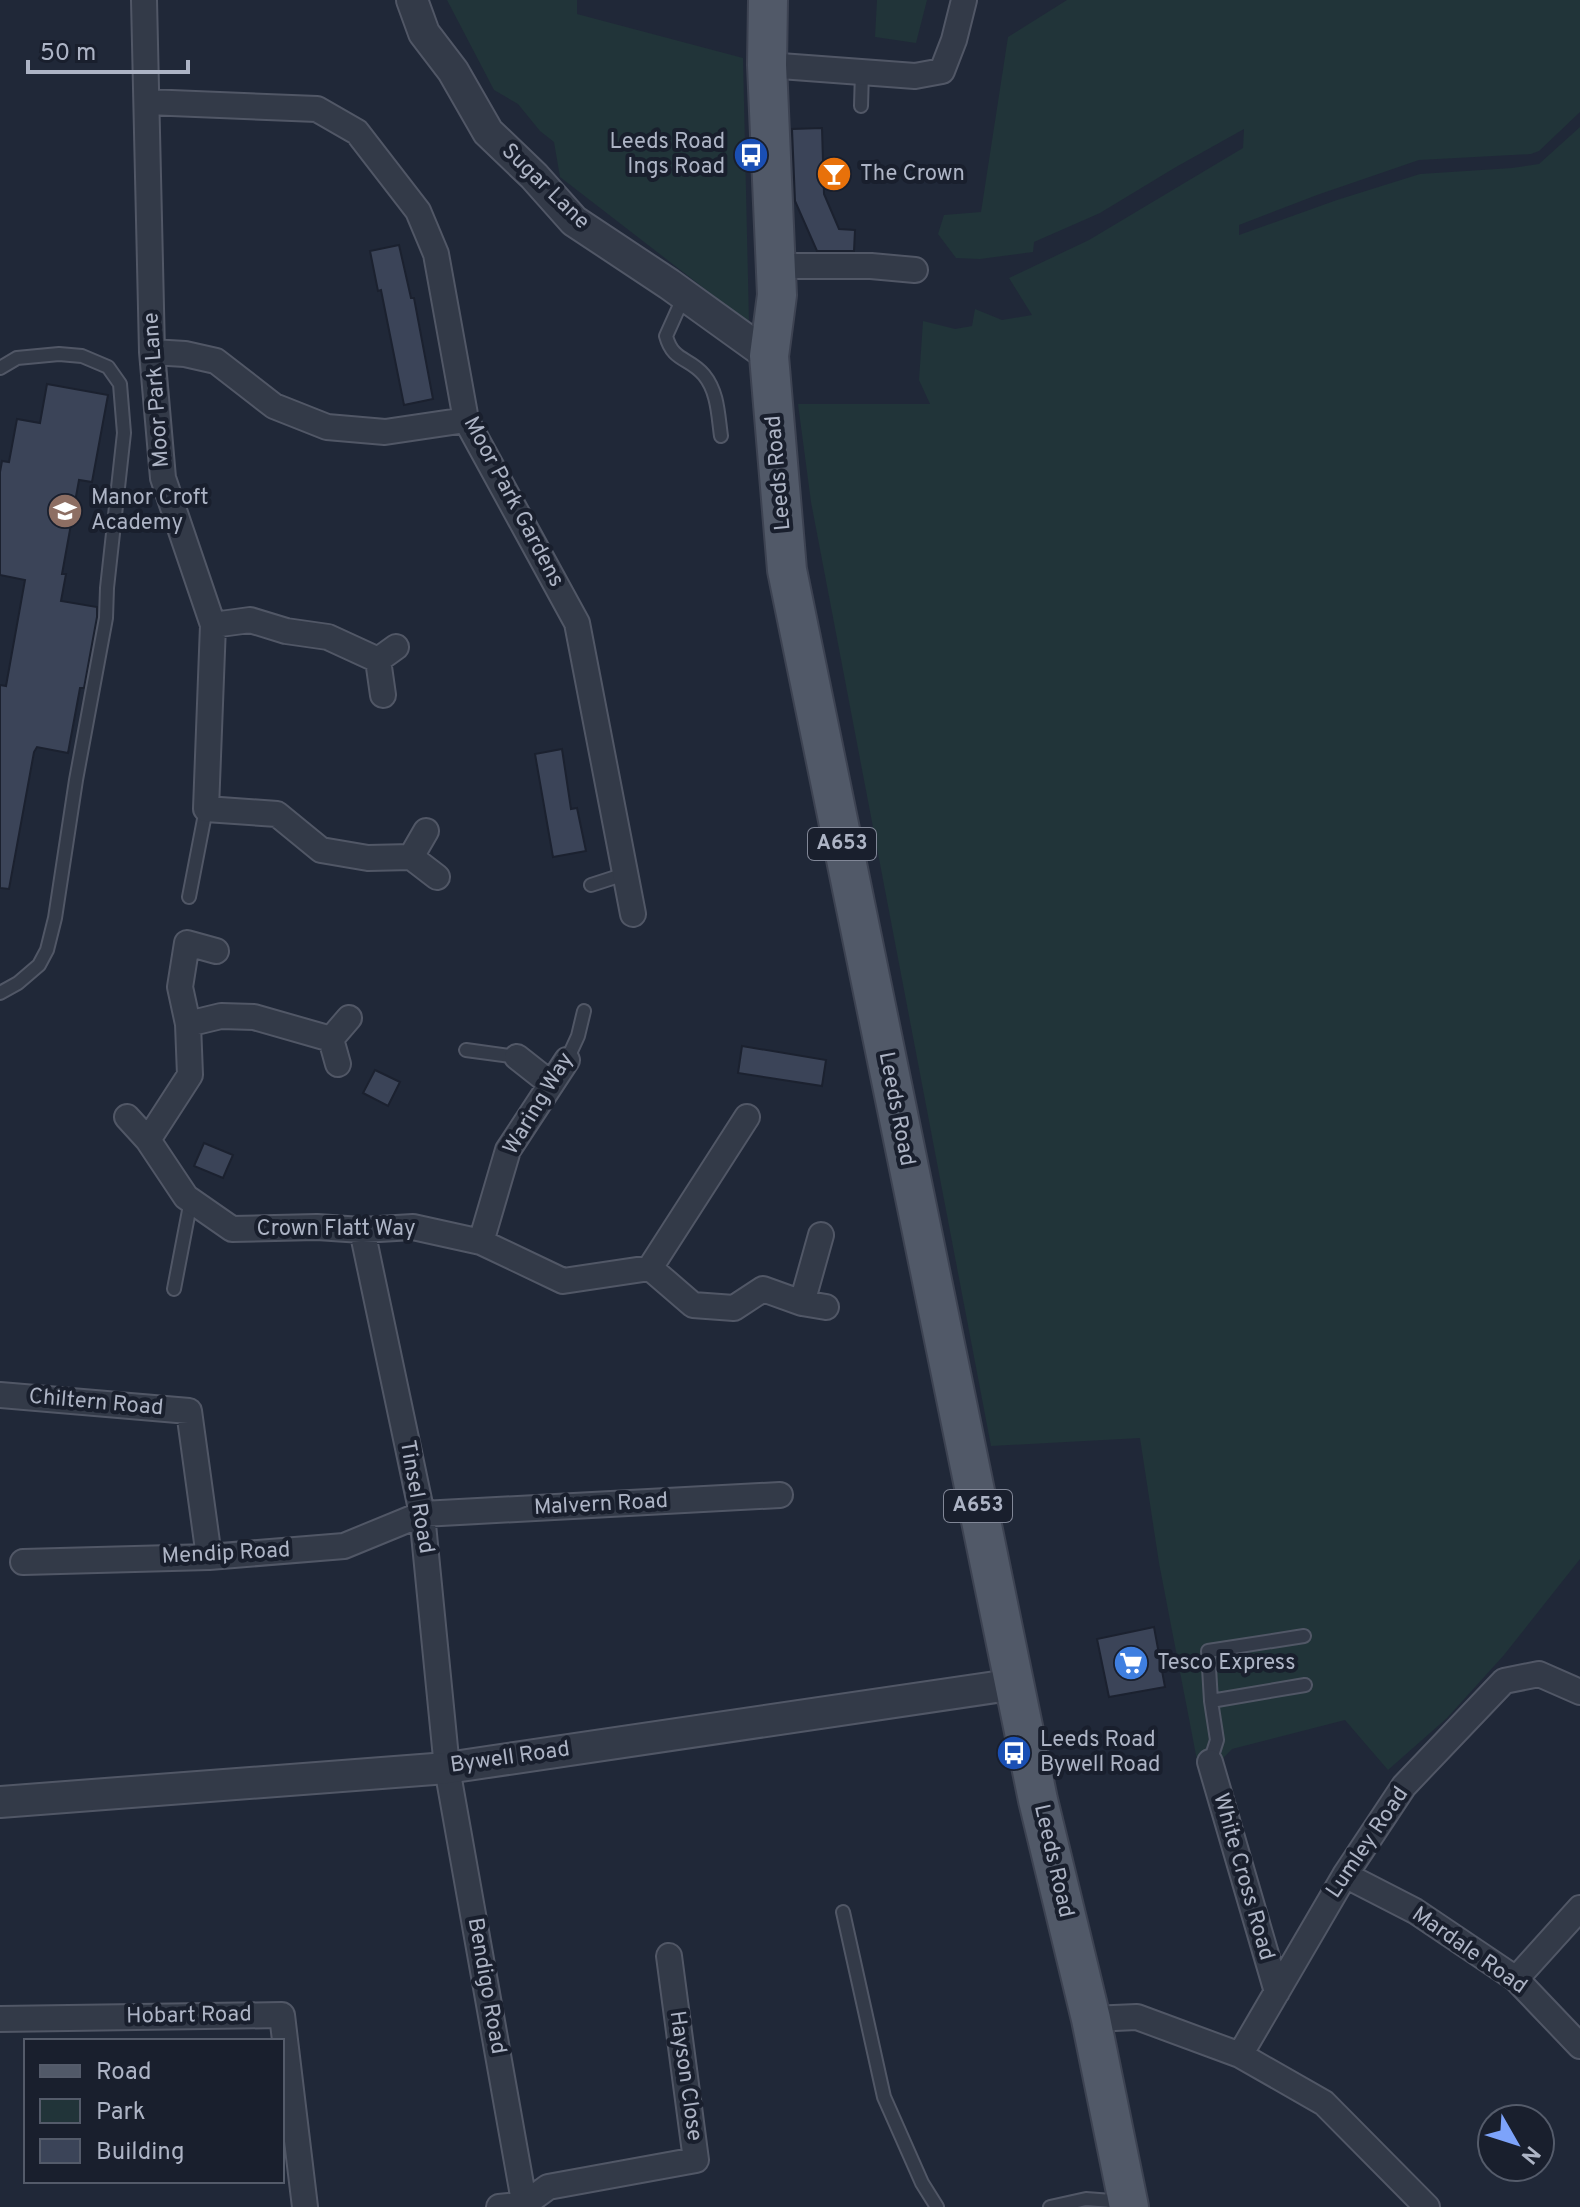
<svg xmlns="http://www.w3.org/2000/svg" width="1580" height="2207" viewBox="0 0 1580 2207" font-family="Overpass,sans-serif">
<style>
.green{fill:#213439}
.building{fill:#3b4458;stroke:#1b212f;stroke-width:2}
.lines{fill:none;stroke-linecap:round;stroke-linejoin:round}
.service-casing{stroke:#515766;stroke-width:16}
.minor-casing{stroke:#515766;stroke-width:28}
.tertiary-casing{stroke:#515766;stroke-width:34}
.primary-casing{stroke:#3d4352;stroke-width:42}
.service{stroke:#333a48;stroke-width:12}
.minor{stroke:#333a48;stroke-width:24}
.tertiary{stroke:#333a48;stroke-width:30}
.primary{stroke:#515968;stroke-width:38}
.labels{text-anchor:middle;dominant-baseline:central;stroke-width:8;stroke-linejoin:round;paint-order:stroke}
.shield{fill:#191f2d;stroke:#818797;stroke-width:2}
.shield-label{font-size:20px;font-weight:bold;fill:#adb4c5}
.poi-label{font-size:22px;fill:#adb4c5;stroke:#191f2d;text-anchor:start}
.street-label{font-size:22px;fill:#adb4c5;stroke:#191f2d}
</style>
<rect width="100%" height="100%" fill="#202838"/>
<path class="green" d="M 447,0 L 577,0 L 577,14 L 743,58 L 749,323 L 560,177 L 554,142 L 540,131 L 518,104 L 494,90 Z
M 877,0 L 927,0 L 916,43 L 875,37 Z
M 1067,0 L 1580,0 L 1580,112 L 1539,151 L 1531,154 L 1419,160 L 1317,195 L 1239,225 L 1239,235 L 1337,200 L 1420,174 L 1512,168 L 1539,164 L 1580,127 L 1580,1559 L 1504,1655 L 1447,1718 L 1388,1770 L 1345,1720 L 1232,1749 L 1201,1781 L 1159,1563 L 1140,1438 L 991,1446 L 811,502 L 798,404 L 930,404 L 919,380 L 923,321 L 955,329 L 972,326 L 975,309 L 1002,320 L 1032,315 L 1009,278 L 1089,240 L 1243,148 L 1244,129 L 1176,167 L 1100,213 L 1034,242 L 1033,252 L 980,259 L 956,258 L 938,234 L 944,215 L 981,212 L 1008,37 Z"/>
<path class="building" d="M 822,128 L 824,194 L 839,229 L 855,230 L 854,251 L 817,251 L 795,201 L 792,129 Z
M 399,245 L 411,298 L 414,298 L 433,399 L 404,405 L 381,290 L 378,291 L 370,251 Z
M 47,384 L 108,395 L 92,482 L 79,480 L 62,574 L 66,574 L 61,601 L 97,607 L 97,617 L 84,688 L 80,688 L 68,753 L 37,747 L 34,752 L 9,889 L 0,888 L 0,685 L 6,686 L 25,580 L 0,575 L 0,472 L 2,461 L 9,462 L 17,419 L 40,423 Z
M 562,749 L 571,809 L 577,808 L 586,851 L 553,857 L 535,754 Z
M 742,1046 L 826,1060 L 822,1086 L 738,1073 Z
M 375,1070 L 400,1082 L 388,1106 L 363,1093 Z
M 204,1143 L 233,1155 L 223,1178 L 194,1166 Z
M 1154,1627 L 1165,1687 L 1109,1697 L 1097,1639 Z"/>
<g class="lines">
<g class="service-casing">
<path id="service" d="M 861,106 L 862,72
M 684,296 L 666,336 C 673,362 689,357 704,375 C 718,392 718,415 721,436
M 0,368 L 17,358 L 59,354 L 82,356 L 108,367 L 120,384 L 124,433 L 107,588 L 106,618 L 76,780 L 55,918 L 47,950 L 39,965 L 18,983 L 0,993
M 591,885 L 625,874
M 189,897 L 206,809
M 466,1050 L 517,1057
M 567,1060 L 578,1036 L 584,1011
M 174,1289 L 191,1200
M 1211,1701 L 1208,1651 L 1304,1636
M 1210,1762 L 1217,1740 L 1211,1701 L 1305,1685
M 843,1912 L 884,2097 L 922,2183 L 937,2207
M 1050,2207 L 1086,2199 L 1125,2202"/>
</g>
<g class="minor-casing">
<path id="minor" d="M 144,0 L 152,352 L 163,478 L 213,625 L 206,809 L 277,814 L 321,850 L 368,858 L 411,857 L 437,877
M 767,65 L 915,76 L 942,71 L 954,40 L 964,0
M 147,102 L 317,109 L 357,132 L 418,211 L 436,254 L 466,420 L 577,623 L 633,914
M 776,266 L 871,266 L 915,270
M 152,352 L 185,354 L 216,361 L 274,406 L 327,427 L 385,432 L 466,420
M 213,625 L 250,620 L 286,631 L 328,637 L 378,660
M 383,695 L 378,660 L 396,647
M 411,857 L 426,831
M 188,1024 L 180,987 L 187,943 L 216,951
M 331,1039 L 349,1018
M 517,1057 L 550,1083
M 127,1117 L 148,1140 L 186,1197 L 232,1229 L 317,1227 L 362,1230 L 413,1227 L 481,1242 L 563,1281 L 650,1268 L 693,1305 L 734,1308 L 763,1289 L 802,1303 L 826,1307
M 148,1140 L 190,1075 L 188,1024 L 221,1016 L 254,1017 L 331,1039 L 338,1064
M 362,1230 L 422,1514 L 447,1768 L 525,2207
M 481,1242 L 508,1150 L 567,1060
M 650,1268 L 747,1117
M 802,1303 L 821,1235
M 0,1395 L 189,1411 L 209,1557
M 23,1562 L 209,1557 L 344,1546 L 422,1514 L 780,1495
M 1210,1762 L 1277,1992
M 1345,1875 L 1415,1911 L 1516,1979 L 1580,2046
M 1516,1979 L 1580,1908
M 0,2019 L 282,2015 L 305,2207
M 1091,2019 L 1137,2017 L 1240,2055 L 1324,2103 L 1427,2207
M 1240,2055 L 1345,1875 L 1404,1786 L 1504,1681 L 1539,1674 L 1580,1692
M 525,2204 L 548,2187 L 696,2160 L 669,1956
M 499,2207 L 525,2204"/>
</g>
<g class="tertiary-casing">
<path id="tertiary" d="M 412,0 L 424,33 L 453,71 L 488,132 L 534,176 L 574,221 L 669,284 L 769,356
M 0,1802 L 447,1768 L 1016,1684"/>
</g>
<g class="primary-casing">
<path id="primary" d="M 768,0 L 767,65 L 777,295 L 769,356 L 787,570 L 1038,1800 L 1091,2019 L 1129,2207"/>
</g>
<use href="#service" class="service"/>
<use href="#minor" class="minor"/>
<use href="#tertiary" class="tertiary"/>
<use href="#primary" class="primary"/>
</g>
<defs>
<g id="bus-disc" transform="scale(1.8)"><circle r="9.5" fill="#1a4fb4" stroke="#191f2d"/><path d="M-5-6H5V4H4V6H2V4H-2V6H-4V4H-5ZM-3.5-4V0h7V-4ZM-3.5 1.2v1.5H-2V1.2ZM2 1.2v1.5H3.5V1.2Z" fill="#fff"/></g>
<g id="bar-disc" transform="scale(1.8)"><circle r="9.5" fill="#e8710a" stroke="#191f2d"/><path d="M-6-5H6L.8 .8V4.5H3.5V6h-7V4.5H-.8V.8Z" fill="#fff"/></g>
<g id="school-disc" transform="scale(1.8)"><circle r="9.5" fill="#8d6e63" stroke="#191f2d"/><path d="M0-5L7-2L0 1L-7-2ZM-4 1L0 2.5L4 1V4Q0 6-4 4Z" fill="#fff"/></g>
<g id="supermarket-disc" transform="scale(1.8)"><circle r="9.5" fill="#3f7fe0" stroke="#191f2d"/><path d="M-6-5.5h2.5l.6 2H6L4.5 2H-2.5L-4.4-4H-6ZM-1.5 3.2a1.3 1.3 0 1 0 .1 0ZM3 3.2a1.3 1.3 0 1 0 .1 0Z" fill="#fff"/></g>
</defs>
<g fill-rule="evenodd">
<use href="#bus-disc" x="751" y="155"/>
<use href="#bar-disc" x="834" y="174"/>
<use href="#school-disc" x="65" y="511"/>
<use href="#supermarket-disc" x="1131" y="1663"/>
<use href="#bus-disc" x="1014" y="1753"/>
</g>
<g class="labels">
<g class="shield">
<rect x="808" y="828" width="68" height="32" rx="6"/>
<rect x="944" y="1490" width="68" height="32" rx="6"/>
</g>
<g class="shield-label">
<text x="842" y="844">A653</text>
<text x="978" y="1506">A653</text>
</g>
<g class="poi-label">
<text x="725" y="142" text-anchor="end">Leeds Road<tspan x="725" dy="25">Ings Road</tspan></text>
<text x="860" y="174">The Crown</text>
<text x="91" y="498">Manor Croft<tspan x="91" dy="25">Academy</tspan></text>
<text x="1157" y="1663">Tesco Express</text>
<text x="1040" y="1740">Leeds Road<tspan x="1040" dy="25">Bywell Road</tspan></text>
</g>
<g class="street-label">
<text transform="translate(545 187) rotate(44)">Sugar Lane</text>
<text transform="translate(157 390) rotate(-94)">Moor Park Lane</text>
<text transform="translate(779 473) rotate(-95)">Leeds Road</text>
<text transform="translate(513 502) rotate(62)">Moor Park Gardens</text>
<text transform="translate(539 1104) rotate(-59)">Waring Way</text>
<text transform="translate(896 1109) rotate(79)">Leeds Road</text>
<text x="336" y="1229">Crown Flatt Way</text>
<text transform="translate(96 1403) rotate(5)">Chiltern Road</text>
<text transform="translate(416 1497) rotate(80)">Tinsel Road</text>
<text transform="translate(601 1505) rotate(-3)">Malvern Road</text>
<text transform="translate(226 1554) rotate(-3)">Mendip Road</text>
<text transform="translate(510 1758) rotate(-8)">Bywell Road</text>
<text transform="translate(1368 1843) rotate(-56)">Lumley Road</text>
<text transform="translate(1053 1861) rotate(77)">Leeds Road</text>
<text transform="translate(1243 1877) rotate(74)">White Cross Road</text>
<text transform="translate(1469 1951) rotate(35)">Mardale Road</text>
<text transform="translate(486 1986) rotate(80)">Bendigo Road</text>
<text transform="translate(189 2016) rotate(-1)">Hobart Road</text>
<text transform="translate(685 2076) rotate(82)">Hayson Close</text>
</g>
</g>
<rect x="24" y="2039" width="260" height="144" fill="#191f2d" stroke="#545b6a" stroke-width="2"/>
<rect x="40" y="2065" width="40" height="12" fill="#515968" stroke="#545b6a" stroke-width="2"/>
<text x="96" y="2079" font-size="24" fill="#adb4c5">Road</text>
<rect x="40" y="2099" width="40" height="24" fill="#213439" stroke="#545b6a" stroke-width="2"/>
<text x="96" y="2119" font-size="24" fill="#adb4c5">Park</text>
<rect x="40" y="2139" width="40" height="24" fill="#3b4458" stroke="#545b6a" stroke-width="2"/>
<text x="96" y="2159" font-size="24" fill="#adb4c5">Building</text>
<g transform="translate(1516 2143) rotate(129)"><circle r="38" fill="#191f2d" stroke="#545b6a" stroke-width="2"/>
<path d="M0-6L14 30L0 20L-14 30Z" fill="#7da3fa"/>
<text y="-12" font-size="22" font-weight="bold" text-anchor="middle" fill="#adb4c5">N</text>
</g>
<path d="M28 60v12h160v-12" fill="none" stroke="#adb4c5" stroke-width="4"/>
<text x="40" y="60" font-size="24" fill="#adb4c5" stroke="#191f2d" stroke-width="6" paint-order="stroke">50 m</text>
</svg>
